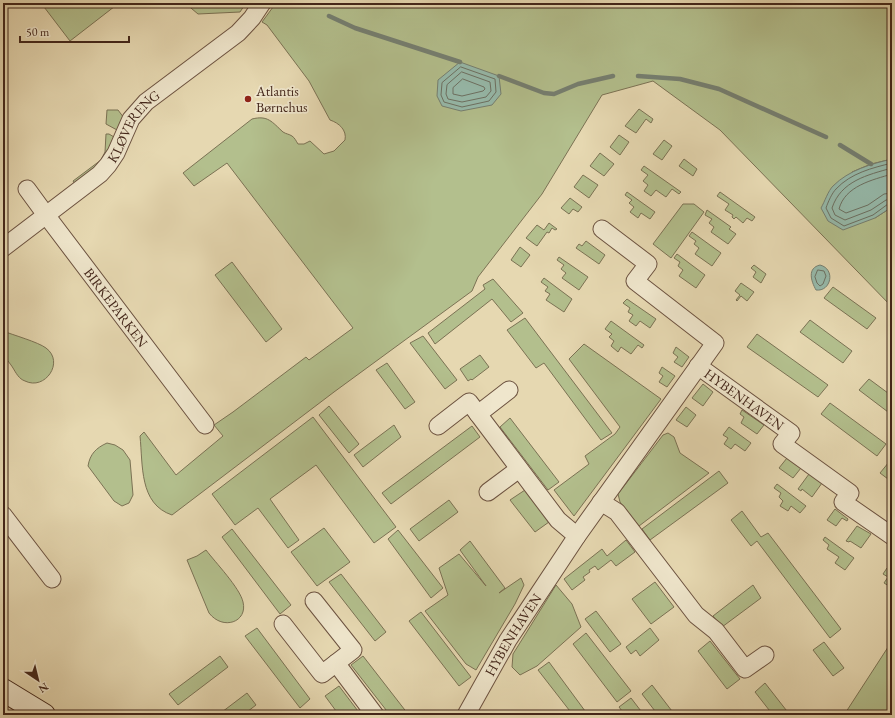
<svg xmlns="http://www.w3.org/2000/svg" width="895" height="718" viewBox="0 0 895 718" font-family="'EB Garamond',serif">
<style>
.green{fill:#b3bf8d;stroke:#7b7254}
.water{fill:#96baab;stroke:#757f71}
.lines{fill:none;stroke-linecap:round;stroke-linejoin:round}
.shore{stroke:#6c7062;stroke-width:1}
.stream{stroke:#757f71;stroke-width:4.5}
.street-casing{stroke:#6c5240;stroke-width:19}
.secondary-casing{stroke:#43261a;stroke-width:24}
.street{stroke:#efe6cc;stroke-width:17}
.secondary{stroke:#efe6cc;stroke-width:22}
.poi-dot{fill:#8f2418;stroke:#efe6cc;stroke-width:1.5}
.labels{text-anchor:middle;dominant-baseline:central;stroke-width:3.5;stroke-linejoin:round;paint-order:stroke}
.poi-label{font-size:14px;fill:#43261a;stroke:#efe6cc;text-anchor:start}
.street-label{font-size:14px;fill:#43261a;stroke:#efe6cc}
</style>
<rect width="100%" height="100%" fill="#e6d8b1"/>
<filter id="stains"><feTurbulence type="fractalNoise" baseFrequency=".005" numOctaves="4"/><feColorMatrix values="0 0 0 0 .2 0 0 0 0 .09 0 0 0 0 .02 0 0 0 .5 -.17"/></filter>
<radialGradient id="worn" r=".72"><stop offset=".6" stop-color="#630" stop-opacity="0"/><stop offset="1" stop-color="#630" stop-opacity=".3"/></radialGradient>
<path class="green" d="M 41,3 L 119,3 L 70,41 Z
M 185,3 L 246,3 L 240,12 L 198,14 Z
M 276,3 L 881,3 L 887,6 L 889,3 L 892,3 L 892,159 L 871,164 L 852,172 L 875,218 L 892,207 L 892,307 L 720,130 L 653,81 L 602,95 L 542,194 L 478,277 L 472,291 L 334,392 L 172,515 C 139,504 143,465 140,436 L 144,432 L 176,475 L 223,436 L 214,425 L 233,412 L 306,357 L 309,360 L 353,328 L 227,163 L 194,186 L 183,173 L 252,119 C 268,115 272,122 283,132 C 286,134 289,134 292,136 C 295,138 296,141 298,144 L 304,144 L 310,141 L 324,154 L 334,151 L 345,140 C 347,130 339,123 330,120 L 309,81 L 267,25 L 262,22 Z
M 639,109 L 653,119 L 651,123 L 646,119 L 636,133 L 625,126 Z
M 107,110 L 118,110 L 124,118 L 117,130 L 106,124 Z
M 106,134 L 109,134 L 114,137 L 106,157 L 100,165 L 75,184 L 73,181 L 101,160 L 105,152 Z
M 619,135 L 629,142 L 620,155 L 610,147 Z
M 664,140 L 672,146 L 662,160 L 653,154 Z
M 600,153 L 614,164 L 604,176 L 590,166 Z
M 684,159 L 697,169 L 693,176 L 679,166 Z
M 644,166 L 681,192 L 679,194 L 672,189 L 666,197 L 656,190 L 651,196 L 644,191 L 648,185 L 643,181 L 648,175 L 641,170 Z
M 583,175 L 598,185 L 589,198 L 574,187 Z
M 627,192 L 655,212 L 650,219 L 641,213 L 638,218 L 630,212 L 634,207 L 629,203 L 632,200 L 625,195 Z
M 720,192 L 755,217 L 752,221 L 747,218 L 743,223 L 736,217 L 734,219 L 732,217 L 733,215 L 725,210 L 729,204 L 717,196 Z
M 570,198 L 582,207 L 578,212 L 573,209 L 569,214 L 561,208 Z
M 683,204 L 694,204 L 704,212 L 671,258 L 653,244 Z
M 707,210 L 731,227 L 729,229 L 736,234 L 728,244 L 711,232 L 714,227 L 709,223 L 712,219 L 705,215 Z
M 549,223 L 557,229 L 555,230 L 552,228 L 549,233 L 547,232 L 537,246 L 526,238 L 537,225 L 544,230 Z
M 692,232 L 721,253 L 712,266 L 695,254 L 699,248 L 694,244 L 696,241 L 689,236 Z
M 586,241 L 605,255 L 599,264 L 576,248 L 579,244 L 582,246 Z
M 520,247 L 530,255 L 521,267 L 511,260 Z
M 677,254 L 705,275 L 696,288 L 679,276 L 683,270 L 678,266 L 680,262 L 674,258 Z
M 559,257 L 588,277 L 579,290 L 562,278 L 566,273 L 561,269 L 564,265 L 557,260 Z
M 232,262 L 282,329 L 266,342 L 215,275 Z
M 754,265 L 766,274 L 761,283 L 753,277 L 756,272 L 751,268 Z
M 544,278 L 572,299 L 564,312 L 546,300 L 550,294 L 545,291 L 548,287 L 541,282 Z
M 493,279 L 523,313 L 511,322 L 492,299 L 435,344 L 428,333 L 485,289 L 483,285 Z
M 741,283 L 754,292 L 747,301 L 741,296 L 737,301 L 736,300 L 740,295 L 735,291 Z
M 833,287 L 876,318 L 867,329 L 824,298 Z
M 627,299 L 656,319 L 650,328 L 640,321 L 636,326 L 629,321 L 633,315 L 628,312 L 630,308 L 623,303 Z
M 525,318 L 612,433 L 601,440 L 544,363 L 536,368 L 507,330 Z
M 810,320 L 852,351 L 843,363 L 800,332 Z
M 611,321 L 644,345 L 642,348 L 638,345 L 631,354 L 621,347 L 618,352 L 611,346 L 614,341 L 609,337 L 612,334 L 605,329 Z
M 3,331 C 13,335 38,342 46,348 C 65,362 45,391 25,381 C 19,379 16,373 13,368 C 10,363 4,357 3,352 C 2,346 3,338 3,331 Z
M 757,334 L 828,385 L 818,397 L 747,347 Z
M 423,336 L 457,380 L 445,389 L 410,343 Z
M 584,344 L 661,399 L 574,516 L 554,490 L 589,464 L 585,456 L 615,434 L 620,427 L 569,359 Z
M 676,347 L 689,357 L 682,367 L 674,362 L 678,357 L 673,353 Z
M 480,355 L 489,367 L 472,380 L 471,379 L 468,381 L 460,369 Z
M 387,363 L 415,402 L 405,409 L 376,370 Z
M 662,367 L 675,376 L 667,387 L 659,382 L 663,376 L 659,373 Z
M 869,379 L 892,396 L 892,415 L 859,390 Z
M 703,384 L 713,392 L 703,406 L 692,398 Z
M 830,403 L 886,444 L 877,456 L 821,414 Z
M 329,406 L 359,444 L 349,453 L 319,415 Z
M 686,407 L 696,415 L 687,427 L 676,420 Z
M 742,410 L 764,425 L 757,434 L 741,423 L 744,417 L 740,414 Z
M 313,417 L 396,527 L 374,543 L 316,465 L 270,499 L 299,540 L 288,548 L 258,508 L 235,525 L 212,494 Z
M 510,418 L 559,482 L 548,490 L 500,427 Z
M 394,425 L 401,437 L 363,467 L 354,455 Z
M 472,426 L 480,437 L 391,504 L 382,493 Z
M 729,427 L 751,443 L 745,451 L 735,444 L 731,449 L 724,444 L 728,438 L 723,435 Z
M 668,433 L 674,437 L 680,453 L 709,473 L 639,526 L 620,502 L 618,494 L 663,435 Z
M 107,443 L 115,445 L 123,450 L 130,460 L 133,495 L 129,503 L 122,506 L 114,501 L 88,466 C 90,454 96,448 107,443 Z
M 787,458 L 801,468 L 793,478 L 779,468 Z
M 889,462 L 892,465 L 892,482 L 880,473 Z
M 719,471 L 728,483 L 650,540 L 642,529 Z
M 809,474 L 822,483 L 812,497 L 802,489 L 801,491 L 798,489 Z
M 777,484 L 806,506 L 800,513 L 791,506 L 788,511 L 780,506 L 783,501 L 779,497 L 781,493 L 774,488 Z
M 525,490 L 549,522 L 535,532 L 510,500 Z
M 449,500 L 458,512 L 419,541 L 410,529 Z
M 835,509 L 848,519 L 847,521 L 842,518 L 836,526 L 827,520 Z
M 742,511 L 761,537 L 768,533 L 841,629 L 830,638 L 757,541 L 751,546 L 731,520 Z
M 857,526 L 871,534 L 861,548 L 850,541 L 849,542 L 846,541 Z
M 324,528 L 350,562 L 317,586 L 291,552 Z
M 232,529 L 291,605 L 280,614 L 222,537 Z
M 398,530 L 443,588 L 431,598 L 388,539 Z
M 825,537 L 854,558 L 845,570 L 835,563 L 839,557 L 827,549 L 829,545 L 823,540 Z
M 626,540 L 635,552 L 616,566 L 611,560 L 598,570 L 595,566 L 589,570 L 590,572 L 583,577 L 585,580 L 572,590 L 564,579 L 602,549 L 607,556 Z
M 470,541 L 505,588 L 499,593 L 521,578 L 524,585 L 515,604 L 476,670 L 466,664 L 425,611 L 448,595 L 439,568 L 459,554 L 486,586 L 460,550 Z
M 206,550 C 215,562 240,588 243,602 C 248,622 223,631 209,613 L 187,560 L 197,556 Z
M 887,568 L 892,572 L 892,588 L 884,583 L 888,577 L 883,574 Z
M 341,574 L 386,632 L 375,641 L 329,582 Z
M 655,582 L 674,607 L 651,624 L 632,599 Z
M 556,585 L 572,604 L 581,627 L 537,666 L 520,675 L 512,667 L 513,654 Z
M 753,585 L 761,598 L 722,627 L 713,616 Z
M 596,611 L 621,644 L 610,652 L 585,619 Z
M 421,612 L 471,677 L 459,686 L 409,621 Z
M 257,628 L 310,699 L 300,708 L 245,636 Z
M 650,628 L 659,640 L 640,656 L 636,650 L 631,654 L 626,647 Z
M 586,633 L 631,691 L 617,702 L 573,644 Z
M 710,641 L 740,679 L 727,689 L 698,651 Z
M 892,641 L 892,715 L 844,715 Z
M 824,642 L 844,668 L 833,676 L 813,650 Z
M 220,656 L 228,667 L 178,705 L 169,694 Z
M 363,656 L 408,714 L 407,715 L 390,715 L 351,665 Z
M 549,662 L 588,715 L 573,715 L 538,670 Z
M 765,683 L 790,715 L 773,715 L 755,692 Z
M 652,685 L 675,715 L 658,715 L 642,694 Z
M 339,686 L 361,715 L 339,715 L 325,696 Z
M 247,693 L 256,705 L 243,715 L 218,715 Z
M 631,698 L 644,715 L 625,715 L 619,707 Z"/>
<path class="water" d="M 460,62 L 499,76 L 501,94 L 492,105 L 461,111 L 442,106 L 437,96 L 438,80 Z
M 892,159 L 892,207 L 875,218 L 843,230 L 828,221 L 821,208 C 825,201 828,191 833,186 C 849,170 871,164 892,159 Z
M 820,265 C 836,269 831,292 816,290 C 811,281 807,268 820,265 Z"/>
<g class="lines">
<path class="shore" d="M 461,67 L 495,79 L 496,92 L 489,101 L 462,107 L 444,102 L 441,95 L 442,83 Z
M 462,72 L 490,82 L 491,91 L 486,97 L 462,102 L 448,99 L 446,94 L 447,85 Z
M 463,79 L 484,87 L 485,89 L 483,91 L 462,96 L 453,94 L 453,88 Z
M 892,163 C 872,168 851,173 836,189 C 832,193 828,202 826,208 L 831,218 L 844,226 L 873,215 L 888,204 L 892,204
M 892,168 C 867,175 841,181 832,208 L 835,215 L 845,220 L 871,210 L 886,200 L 892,199
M 892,174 C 872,180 845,186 839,209 L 846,213 L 868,205 L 884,194 L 892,193
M 818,270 L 824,271 L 826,276 L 823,284 L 820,286 L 817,283 L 815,277 Z"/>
<path class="stream" d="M 329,16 L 355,28 L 460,62
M 499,76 L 544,93 L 554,94 L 578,84 L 613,76
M 638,76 L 680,79 L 719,89 L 826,137
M 840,145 L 871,164"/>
<g class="street-casing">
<g id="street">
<path id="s1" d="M 27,189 L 46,215 L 205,425"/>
<path id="s2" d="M 3,248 L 100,174 L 108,165 L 116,153 L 131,119 L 146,102 L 238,33 L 252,18 L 262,3"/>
<path id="s3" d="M 698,366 L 791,433 L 782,444 L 850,493 L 843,502 L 892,536"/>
<path d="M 478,414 L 509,390"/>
<path d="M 438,426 L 469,402 L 558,520 L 577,536"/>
<path d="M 488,492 L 519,469"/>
<path d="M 601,502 L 617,512 L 696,615 L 716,631 L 745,669 L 765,655"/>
<path d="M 3,515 L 52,579"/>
<path d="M 283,624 L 322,674 L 353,650 L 314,601"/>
<path d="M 336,663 L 375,715"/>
<path id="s4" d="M 466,715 L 508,640 L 577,536 L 715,343 L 635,281 L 648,264 L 602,229"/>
</g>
</g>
<g class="secondary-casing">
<path id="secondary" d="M 3,690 L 44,715"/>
</g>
<use href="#street" class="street"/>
<use href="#secondary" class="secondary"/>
</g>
<circle class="poi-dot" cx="248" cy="99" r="4"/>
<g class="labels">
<g class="poi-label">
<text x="256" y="91">Atlantis<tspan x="256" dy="16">Børnehus</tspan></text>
</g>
<g class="street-label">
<text stroke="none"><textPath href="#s2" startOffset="181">KLØVERENG</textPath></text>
<text stroke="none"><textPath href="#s1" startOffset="148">BIRKEPARKEN</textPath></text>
<text stroke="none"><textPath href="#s3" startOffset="57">HYBENHAVEN</textPath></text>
<text stroke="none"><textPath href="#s4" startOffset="93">HYBENHAVEN</textPath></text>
</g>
</g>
<rect width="895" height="718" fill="none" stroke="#e6d8b1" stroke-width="16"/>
<rect x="4" y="4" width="887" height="710" fill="none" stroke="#43261a" stroke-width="2"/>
<rect x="8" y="8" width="879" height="702" fill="none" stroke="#43261a"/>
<g transform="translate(38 680) rotate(145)" stroke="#efe6cc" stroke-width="3" paint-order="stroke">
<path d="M0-3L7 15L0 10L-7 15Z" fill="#43261a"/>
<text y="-6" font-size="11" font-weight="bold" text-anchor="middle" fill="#43261a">N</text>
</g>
<path d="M20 36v6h109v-6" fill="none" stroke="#43261a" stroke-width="2"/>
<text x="26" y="36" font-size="12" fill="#43261a" stroke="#efe6cc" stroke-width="3" paint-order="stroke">50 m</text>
<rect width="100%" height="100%" filter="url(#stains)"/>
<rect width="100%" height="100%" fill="url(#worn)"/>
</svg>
